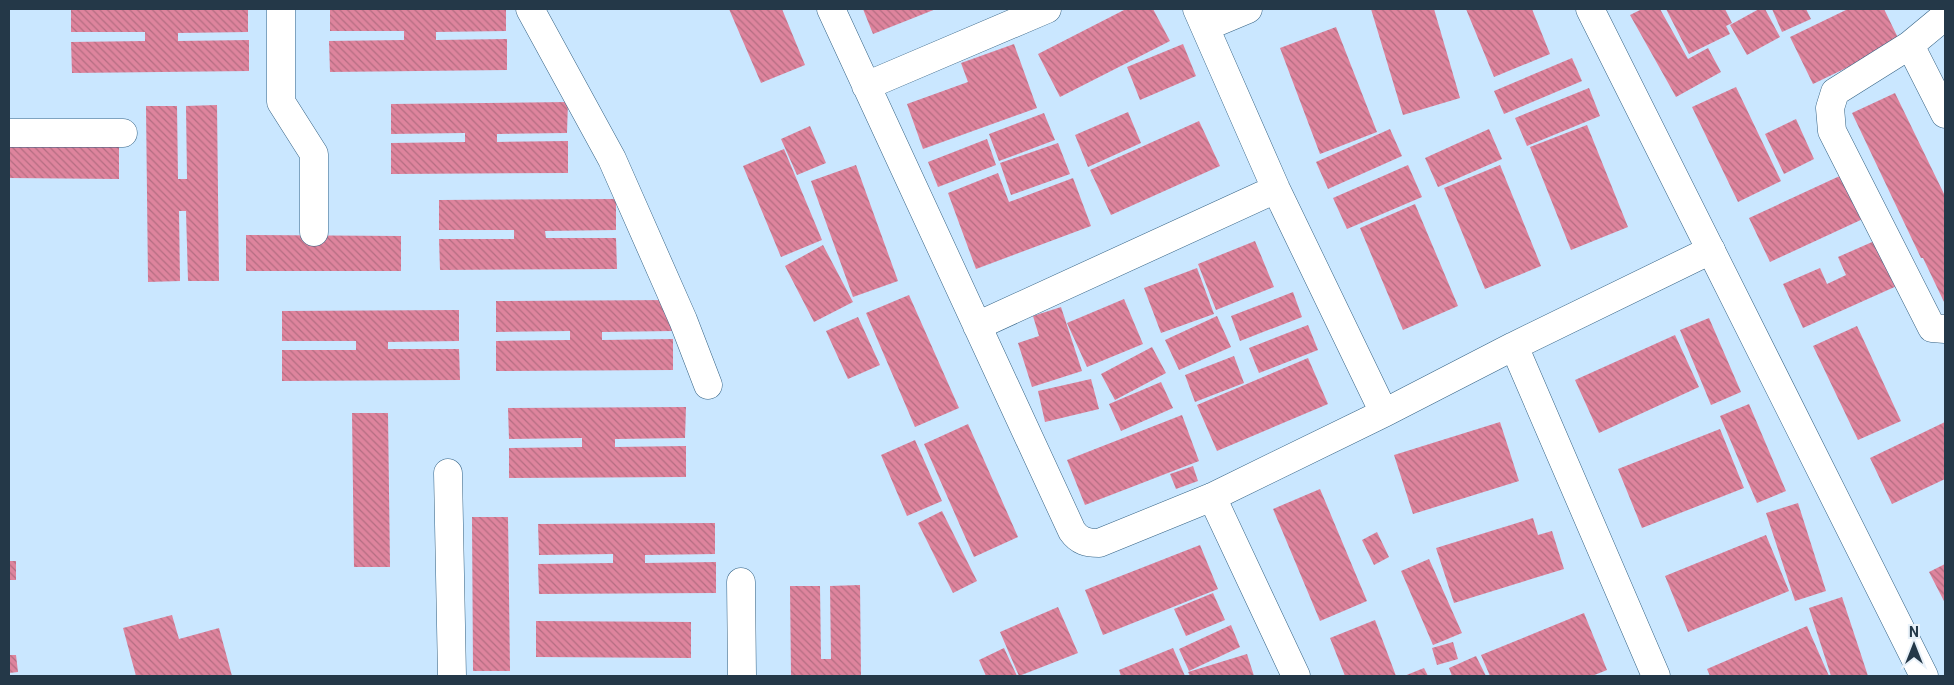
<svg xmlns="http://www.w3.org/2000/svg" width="1954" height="685" viewBox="0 0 1954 685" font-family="Roboto,sans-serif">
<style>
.building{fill:url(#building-back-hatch)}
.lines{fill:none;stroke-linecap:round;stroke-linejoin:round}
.street-casing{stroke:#346284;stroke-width:29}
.secondary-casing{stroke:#346284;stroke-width:29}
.street{stroke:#fff;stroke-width:28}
.secondary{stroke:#fff;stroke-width:28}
</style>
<defs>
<pattern id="building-back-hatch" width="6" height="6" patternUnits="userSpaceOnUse" patternTransform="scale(1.25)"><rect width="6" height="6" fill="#de849d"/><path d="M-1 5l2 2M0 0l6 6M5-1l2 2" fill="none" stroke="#b46d82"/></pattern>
</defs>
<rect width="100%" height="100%" fill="#cae7ff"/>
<path class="building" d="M 71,9 L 248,9 L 248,32 L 178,33 L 178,41 L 249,40 L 249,71 L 72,73 L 71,42 L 145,41 L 145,32 L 71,32 Z
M 330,9 L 506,9 L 506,31 L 436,32 L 436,40 L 507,39 L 507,70 L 330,72 L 329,41 L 404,40 L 404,31 L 330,31 Z
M 729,9 L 782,9 L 805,65 L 761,83 Z
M 863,9 L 936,9 L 873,34 Z
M 1126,9 L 1153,9 L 1170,41 L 1060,97 L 1038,54 Z
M 1371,9 L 1434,9 L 1460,98 L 1403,115 Z
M 1466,9 L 1532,9 L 1550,54 L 1494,77 Z
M 1642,9 L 1660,9 L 1688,59 L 1708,48 L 1721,72 L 1676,97 L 1630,15 Z
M 1666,9 L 1725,9 L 1732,23 L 1726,26 L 1730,34 L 1689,54 Z
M 1759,9 L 1765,9 L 1780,37 L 1747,55 L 1730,25 Z
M 1772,9 L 1806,9 L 1811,19 L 1782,32 Z
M 1848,9 L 1884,9 L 1900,42 L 1813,84 L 1790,37 Z
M 1336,27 L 1377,132 L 1320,154 L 1280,48 Z
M 1014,44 L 1037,108 L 923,149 L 907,104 L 968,82 L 961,63 Z
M 1183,44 L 1196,76 L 1140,100 L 1127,67 Z
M 1572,58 L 1582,81 L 1504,114 L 1494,91 Z
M 1736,87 L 1781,181 L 1738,202 L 1692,107 Z
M 1589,88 L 1600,116 L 1527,146 L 1515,118 Z
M 1895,93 L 1945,196 L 1945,304 L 1923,258 L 1921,258 L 1852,113 Z
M 568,102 L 567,133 L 497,134 L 497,142 L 568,141 L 568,173 L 391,174 L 391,143 L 465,142 L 465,133 L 391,134 L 391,104 Z
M 217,105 L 219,281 L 188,281 L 186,211 L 179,211 L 180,281 L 148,282 L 146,106 L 177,106 L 178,179 L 187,179 L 186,106 Z
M 1128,112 L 1141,143 L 1088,167 L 1075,135 Z
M 1044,113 L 1055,140 L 999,161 L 989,134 Z
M 1796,119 L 1814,159 L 1784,174 L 1765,134 Z
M 1199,121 L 1220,166 L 1111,215 L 1090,170 Z
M 1587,125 L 1628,227 L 1571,250 L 1530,147 Z
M 810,126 L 826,163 L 797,175 L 781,139 Z
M 1390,129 L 1402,156 L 1328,189 L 1316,162 Z
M 1489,129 L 1502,159 L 1438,187 L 1425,158 Z
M 987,139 L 996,165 L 938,187 L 928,162 Z
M 9,143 L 119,143 L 119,179 L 9,178 Z
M 1058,143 L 1070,174 L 1011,195 L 1000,163 Z
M 784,149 L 822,240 L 781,257 L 743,166 Z
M 856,165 L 898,281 L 853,297 L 811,181 Z
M 1408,165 L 1422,197 L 1347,229 L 1333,198 Z
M 1500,165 L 1541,266 L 1485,289 L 1444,188 Z
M 998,173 L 1009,202 L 1073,178 L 1091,226 L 976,269 L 948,193 Z
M 1844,174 L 1865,218 L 1770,262 L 1749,218 Z
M 616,199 L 616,230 L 545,231 L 546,238 L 616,238 L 617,269 L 440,270 L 439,239 L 514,239 L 514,230 L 439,230 L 439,200 Z
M 1415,204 L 1458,306 L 1403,330 L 1360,228 Z
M 246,235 L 401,236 L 401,271 L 246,271 Z
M 1879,239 L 1899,285 L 1803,328 L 1783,284 L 1820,268 L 1827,284 L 1846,275 L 1838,257 Z
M 1255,241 L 1274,287 L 1216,310 L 1198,264 Z
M 823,245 L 853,302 L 814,322 L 785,266 Z
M 1197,268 L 1214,314 L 1161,333 L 1144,288 Z
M 1293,292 L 1302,317 L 1240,341 L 1231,316 Z
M 909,295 L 959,408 L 915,427 L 866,313 Z
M 1124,299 L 1143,344 L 1087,367 L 1067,323 Z
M 673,300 L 672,331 L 602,332 L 602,340 L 673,339 L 673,370 L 496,371 L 496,341 L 570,340 L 570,331 L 496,332 L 496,301 Z
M 1061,307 L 1082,371 L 1032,387 L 1018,343 L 1039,336 L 1033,316 Z
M 459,310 L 459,341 L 388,342 L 388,349 L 459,349 L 460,380 L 282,381 L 282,350 L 356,350 L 356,341 L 282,341 L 282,311 Z
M 1217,316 L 1231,347 L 1179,370 L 1165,340 Z
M 858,317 L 880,365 L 848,379 L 826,331 Z
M 1709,318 L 1741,392 L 1711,405 L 1680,330 Z
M 1308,325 L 1318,350 L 1259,373 L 1249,348 Z
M 1857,326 L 1901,421 L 1858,440 L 1813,346 Z
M 1675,335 L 1699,387 L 1599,433 L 1575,380 Z
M 1152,347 L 1166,373 L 1115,400 L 1101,374 Z
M 1234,356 L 1244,383 L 1195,402 L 1185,375 Z
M 1308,358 L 1328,404 L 1217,451 L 1197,405 Z
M 1091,379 L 1099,409 L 1045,422 L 1038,391 Z
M 1161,382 L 1173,408 L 1121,431 L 1109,404 Z
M 1749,404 L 1786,491 L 1757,503 L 1720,416 Z
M 686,407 L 685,438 L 615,439 L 615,447 L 686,446 L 686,477 L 509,478 L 509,448 L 582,447 L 582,438 L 509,439 L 508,408 Z
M 352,413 L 388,413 L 390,567 L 354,567 Z
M 1182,415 L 1199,461 L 1085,505 L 1067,460 Z
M 1500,422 L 1519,481 L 1413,514 L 1394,455 Z
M 1945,422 L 1945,479 L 1892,504 L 1870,458 Z
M 968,424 L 1018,537 L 974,557 L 924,444 Z
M 1720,429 L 1744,488 L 1642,528 L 1618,469 Z
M 915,440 L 942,501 L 907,516 L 881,455 Z
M 1193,466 L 1198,481 L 1176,489 L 1170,474 Z
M 1320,489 L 1367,601 L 1320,621 L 1273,509 Z
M 1798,503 L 1826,591 L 1795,601 L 1766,513 Z
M 942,511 L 977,581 L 953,593 L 918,523 Z
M 472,517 L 508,517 L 510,671 L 473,671 Z
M 1533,518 L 1538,535 L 1552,531 L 1564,569 L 1454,603 L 1436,548 Z
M 715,523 L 715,554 L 645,555 L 645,563 L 716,562 L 716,593 L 539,594 L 538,564 L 613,563 L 613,554 L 539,555 L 538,524 Z
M 1377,532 L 1389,557 L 1374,565 L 1362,540 Z
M 1766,535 L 1789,591 L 1688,632 L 1665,576 Z
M 1200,545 L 1218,589 L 1103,635 L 1085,590 Z
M 1429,559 L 1462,633 L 1433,645 L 1401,571 Z
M 9,561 L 16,561 L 16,580 L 9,580 Z
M 1945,564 L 1945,603 L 1929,572 Z
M 860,585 L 861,676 L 791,676 L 790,586 L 820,586 L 821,659 L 831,659 L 830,586 Z
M 1213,593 L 1225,620 L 1186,636 L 1174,609 Z
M 1842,597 L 1868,676 L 1831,676 L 1809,608 Z
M 1058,607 L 1078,653 L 1019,676 L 1000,632 Z
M 1584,613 L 1607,670 L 1592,676 L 1490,676 L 1481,655 Z
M 172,615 L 179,639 L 219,628 L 232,676 L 136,676 L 123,628 Z
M 1375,620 L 1396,676 L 1345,676 L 1330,638 Z
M 536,621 L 691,622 L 691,658 L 536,657 Z
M 1231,625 L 1240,647 L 1189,671 L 1179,649 Z
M 1807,626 L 1829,676 L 1710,676 L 1707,669 Z
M 1453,642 L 1458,659 L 1437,665 L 1432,648 Z
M 1004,648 L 1017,676 L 986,676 L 979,660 Z
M 1173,648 L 1185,676 L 1121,676 L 1119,670 Z
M 1247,654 L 1254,676 L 1190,676 L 1188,672 Z
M 9,655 L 16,655 L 18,672 L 9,673 Z
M 1476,656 L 1486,676 L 1452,676 L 1449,668 Z
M 1424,668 L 1428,676 L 1404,676 Z"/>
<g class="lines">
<g class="street-casing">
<path id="street" d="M 281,9 L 281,102 L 314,154 L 314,232
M 530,9 L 612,159 L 683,320 L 708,385
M 831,9 L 1072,531 C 1079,541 1087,543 1099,543 L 1212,497 L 1384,413 L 1514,346 L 1711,250
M 1197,9 L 1276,189 L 1384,413
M 1945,16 L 1910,45 L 1835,92 L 1830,108 L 1832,131 L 1932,328 L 1945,329
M 1205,27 L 1248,9
M 1910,45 L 1945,114
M 866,86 L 1047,9
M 9,133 L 123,133
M 977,326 L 1276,189
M 1514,346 L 1656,676
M 448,473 L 452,676
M 1212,497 L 1296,676
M 741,582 L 742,676"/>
</g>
<g class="secondary-casing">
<path id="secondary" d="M 1590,9 L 1924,676"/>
</g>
<use href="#street" class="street"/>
<use href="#secondary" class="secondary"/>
</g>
<rect width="1954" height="685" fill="none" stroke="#243848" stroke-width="20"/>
<g transform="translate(1914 645)" stroke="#e8f1f9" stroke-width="4" paint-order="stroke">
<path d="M0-4L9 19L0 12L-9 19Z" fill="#243848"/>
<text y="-8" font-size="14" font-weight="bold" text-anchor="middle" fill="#243848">N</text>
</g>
</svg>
